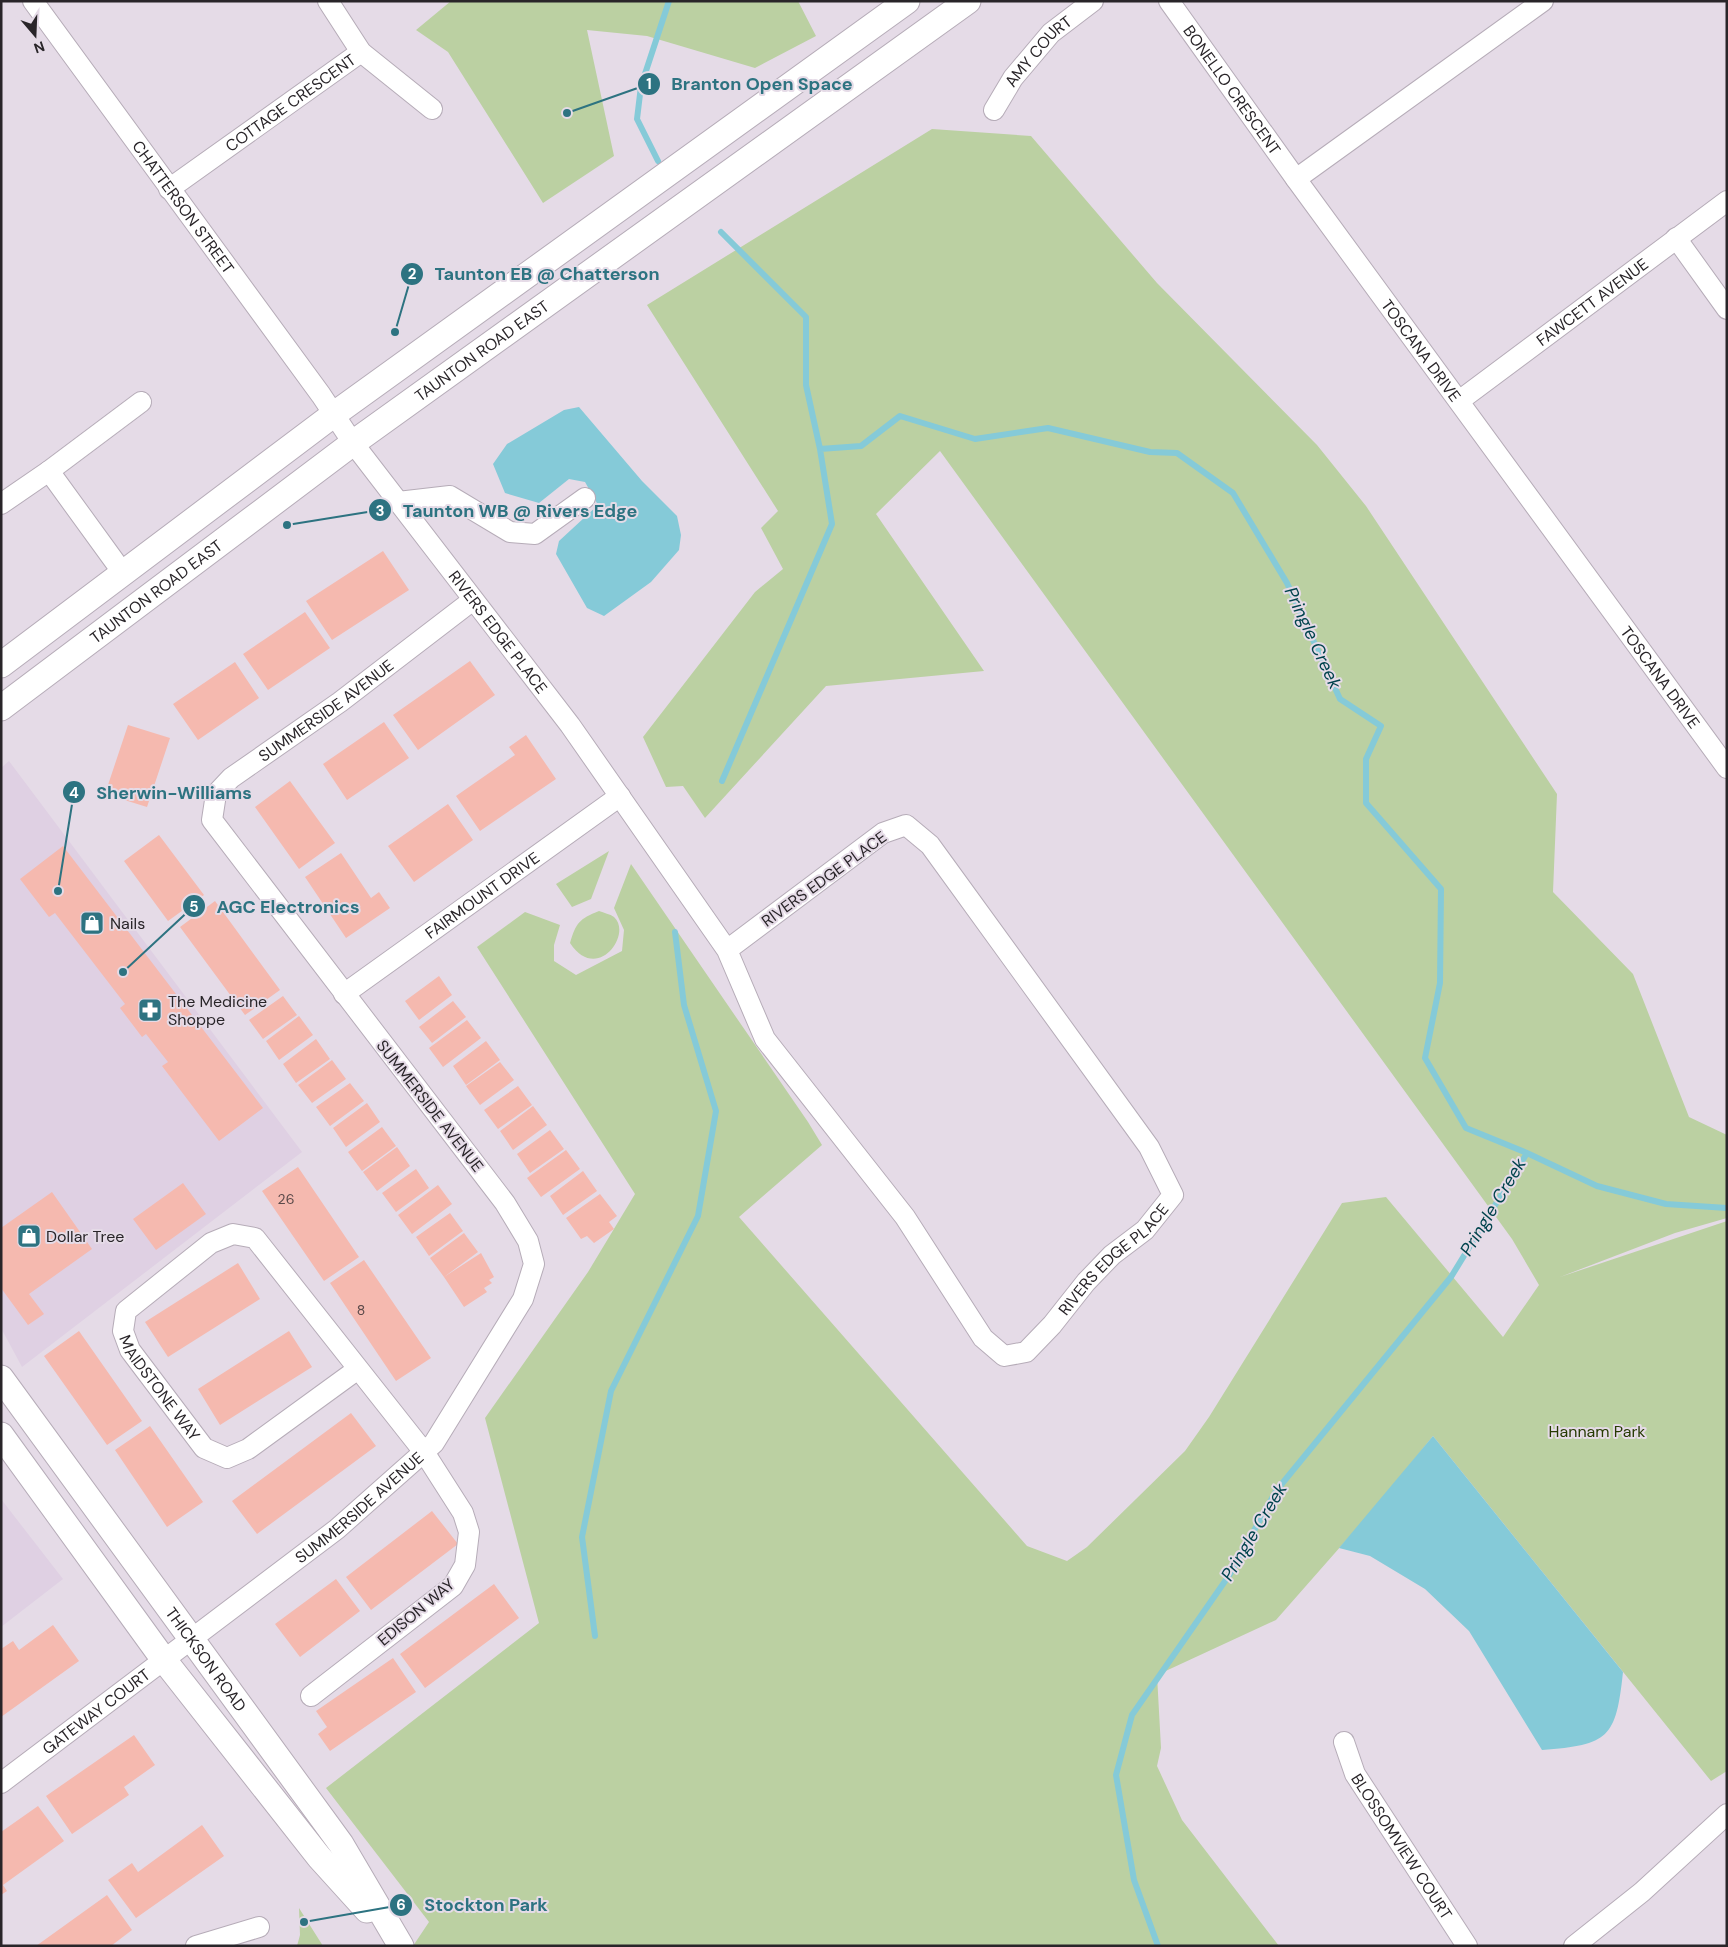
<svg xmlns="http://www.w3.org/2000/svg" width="1728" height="1947" viewBox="0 0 1728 1947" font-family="'DM Sans',sans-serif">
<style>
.built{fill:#dfd0e3}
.green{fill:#bbd0a2}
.water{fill:#85cad8}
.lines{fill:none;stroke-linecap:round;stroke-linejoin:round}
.stream{stroke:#85cad8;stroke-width:6}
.building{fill:#f5b9af}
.minor-casing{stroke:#b6acb8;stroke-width:22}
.major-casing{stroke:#b6acb8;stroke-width:27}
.minor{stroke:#fff;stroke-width:20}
.major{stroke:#fff;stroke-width:25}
.labels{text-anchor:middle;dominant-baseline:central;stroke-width:4;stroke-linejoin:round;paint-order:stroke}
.number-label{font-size:14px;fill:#5c4a4a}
.street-label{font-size:16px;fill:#292529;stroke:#e5dbe7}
.poi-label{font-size:16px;fill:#292529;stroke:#e5dbe7;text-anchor:start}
.park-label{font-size:16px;fill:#263a02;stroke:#e5dbe7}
.water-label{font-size:18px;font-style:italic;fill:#00434d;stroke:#e5dbe7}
.leader{fill:none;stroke:#2d7381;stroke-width:2}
.callout-dot{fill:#2d7381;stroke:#e5dbe7;stroke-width:2}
.mark-label{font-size:15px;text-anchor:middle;font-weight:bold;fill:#fff}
.callout-label{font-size:18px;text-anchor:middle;font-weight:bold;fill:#2d7381;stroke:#e5dbe7;stroke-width:4;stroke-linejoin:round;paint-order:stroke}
</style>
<rect width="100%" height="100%" fill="#e5dbe7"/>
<path class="built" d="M 9,761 L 302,1152 L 22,1367 L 1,1328 L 1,768 Z
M 1,1499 L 63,1579 L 1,1627 Z"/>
<path class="green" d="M 451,1 L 798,1 L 816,36 L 755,68 L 647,36 L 587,30 L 614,156 L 543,203 L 448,52 L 416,30 Z
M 932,129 L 1031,136 L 1157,283 L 1317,445 L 1366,506 L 1557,794 L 1553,892 L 1633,974 L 1689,1117 L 1727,1135 L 1727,1218 L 1675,1233 L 1560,1277 L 1727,1221 L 1727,1771 L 1711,1781 L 1433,1436 L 1378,1504 L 1276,1620 L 1157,1675 L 1161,1748 L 1157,1766 L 1182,1820 L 1279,1946 L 413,1946 L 429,1922 L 326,1788 L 539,1623 L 485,1418 L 588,1272 L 635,1194 L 477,947 L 525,912 L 560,925 L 554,945 L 554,961 L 576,975 L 622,951 L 624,930 L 614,908 L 631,864 L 808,1122 L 822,1145 L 739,1217 L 1027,1546 L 1067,1561 L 1087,1547 L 1185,1451 L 1209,1417 L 1342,1203 L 1386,1197 L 1503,1337 L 1539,1285 L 1512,1239 L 940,451 L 876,514 L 984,671 L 826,686 L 705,818 L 683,786 L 666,787 L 643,737 L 755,592 L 783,569 L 761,528 L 778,511 L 647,305 Z
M 609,851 L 591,899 L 572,907 L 556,884 Z
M 599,911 C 604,913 610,914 614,917 C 633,934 597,984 570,943 C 576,923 579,919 599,911 Z
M 299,1908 L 323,1946 L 297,1946 L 300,1935 Z"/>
<path class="water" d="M 579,407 L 642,481 L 677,516 L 681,535 L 679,550 L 651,582 L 604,616 L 587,608 L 556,554 L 559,541 L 598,505 L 585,482 L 569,479 L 539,503 L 505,493 L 493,464 L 507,444 L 564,410 Z
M 1433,1436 L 1623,1672 C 1616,1738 1609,1745 1542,1750 L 1469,1631 L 1425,1589 L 1370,1556 L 1339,1548 Z"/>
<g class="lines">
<path class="stream" d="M 658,161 L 637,119 L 641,86 L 669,1
M 721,232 L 806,317 L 806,385 L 820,449 L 832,524 L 722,781
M 820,449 L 861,446 L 900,416 L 975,439 L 1048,428 L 1150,452 L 1177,453 L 1233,493 L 1287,583 L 1340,699 L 1381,726 L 1366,759 L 1366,803 L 1441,889 L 1440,983 L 1425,1058 L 1466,1128 L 1527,1153 L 1597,1186 L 1666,1204 L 1727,1208
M 595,1636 L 582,1537 L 611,1391 L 698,1216 L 716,1111 L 684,1005 L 675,932
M 1158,1946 L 1134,1880 L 1116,1775 L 1132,1715 L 1230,1574 L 1276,1491 L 1451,1277 L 1527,1153"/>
</g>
<path class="building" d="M 383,551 L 409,590 L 332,640 L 306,601 Z
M 305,612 L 330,648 L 268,690 L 243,654 Z
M 470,661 L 495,695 L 418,750 L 393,715 Z
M 235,662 L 259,698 L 198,740 L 173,704 Z
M 384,722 L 409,758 L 347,800 L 323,764 Z
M 128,725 L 170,738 L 147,807 L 105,794 Z
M 526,735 L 556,779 L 480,831 L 456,796 L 515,755 L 509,747 Z
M 290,781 L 335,843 L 299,869 L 255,807 Z
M 448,804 L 473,840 L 414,882 L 388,846 Z
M 159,835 L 204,895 L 168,921 L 124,861 Z
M 63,846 L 263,1108 L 219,1141 L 162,1066 L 168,1062 L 146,1034 L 142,1037 L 120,1008 L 125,1004 L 55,913 L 49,917 L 20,879 Z
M 341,853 L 371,898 L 379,892 L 390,908 L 346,938 L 305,877 Z
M 215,901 L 280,990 L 245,1015 L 180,927 Z
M 439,976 L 452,995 L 419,1020 L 405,1001 Z
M 283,996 L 297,1015 L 263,1039 L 249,1020 Z
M 453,1001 L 466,1017 L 432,1043 L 419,1027 Z
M 299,1016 L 313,1035 L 279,1060 L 266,1041 Z
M 467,1020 L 481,1038 L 443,1067 L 429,1048 Z
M 316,1039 L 330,1059 L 296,1083 L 283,1064 Z
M 486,1041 L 500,1060 L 466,1085 L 453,1066 Z
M 332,1060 L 346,1079 L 312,1103 L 298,1085 Z
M 500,1062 L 514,1080 L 480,1105 L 466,1086 Z
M 350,1083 L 364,1101 L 330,1126 L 316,1107 Z
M 518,1086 L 532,1105 L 498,1129 L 484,1110 Z
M 367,1103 L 380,1122 L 346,1147 L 333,1128 Z
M 533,1106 L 547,1125 L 513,1150 L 500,1131 Z
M 382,1127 L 396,1146 L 362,1171 L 348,1152 Z
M 550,1130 L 564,1149 L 530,1173 L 517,1154 Z
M 397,1147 L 410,1166 L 377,1191 L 363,1172 Z
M 566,1150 L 580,1169 L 541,1197 L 527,1178 Z
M 298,1167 L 359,1257 L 324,1281 L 262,1191 Z
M 416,1169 L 429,1188 L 396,1212 L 382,1193 Z
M 583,1171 L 597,1191 L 563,1215 L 550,1196 Z
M 183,1183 L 206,1214 L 156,1250 L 133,1219 Z
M 438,1185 L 452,1204 L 412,1234 L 398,1215 Z
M 52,1192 L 92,1249 L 29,1294 L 44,1314 L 28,1325 L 1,1288 L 1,1228 Z
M 600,1194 L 617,1216 L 609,1222 L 614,1229 L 594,1243 L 587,1236 L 581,1239 L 566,1218 Z
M 450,1213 L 463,1231 L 429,1256 L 416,1237 Z
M 464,1233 L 478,1252 L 444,1277 L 430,1258 Z
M 481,1253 L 494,1277 L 489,1280 L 492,1283 L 484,1288 L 487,1292 L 464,1307 L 444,1277 Z
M 364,1260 L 431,1358 L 396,1381 L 330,1283 Z
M 238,1263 L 260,1299 L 168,1357 L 145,1322 Z
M 79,1331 L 142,1421 L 107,1445 L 44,1356 Z
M 289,1331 L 312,1367 L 220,1425 L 198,1389 Z
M 351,1413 L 376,1446 L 257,1534 L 232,1501 Z
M 150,1426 L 203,1502 L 167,1527 L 115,1450 Z
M 432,1511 L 458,1544 L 371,1610 L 346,1577 Z
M 336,1579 L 360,1611 L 300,1657 L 275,1624 Z
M 494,1584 L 519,1618 L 425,1688 L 400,1654 Z
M 53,1625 L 79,1661 L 1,1717 L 1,1649 L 13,1641 L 19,1650 Z
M 393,1658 L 416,1692 L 330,1751 L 318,1734 L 327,1727 L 316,1711 Z
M 134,1735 L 155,1765 L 124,1787 L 129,1795 L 72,1834 L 46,1796 Z
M 38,1806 L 64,1841 L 3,1885 L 7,1891 L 1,1895 L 1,1832 Z
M 202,1825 L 224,1856 L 136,1918 L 108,1880 L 132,1863 L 138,1872 Z
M 107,1895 L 132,1930 L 111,1946 L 36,1946 Z"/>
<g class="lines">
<g class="minor-casing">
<g id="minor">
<path id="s1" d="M 33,1 L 321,395 L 353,443 L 570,725 L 727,950 L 765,1039 L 905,1217 L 983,1338 L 1004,1356 L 1026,1352 L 1052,1325 L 1086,1282 L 1112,1255 L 1145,1230 L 1173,1195 L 1149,1147 L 930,845 L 906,825 L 883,833 L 727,950"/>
<path d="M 328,1 L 361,52 L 432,109"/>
<path id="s2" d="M 1169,1 L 1296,179 L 1727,768"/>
<path id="s3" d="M 994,110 L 1013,78 L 1051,33 L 1093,1"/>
<path d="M 1296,179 L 1543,1"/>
<path id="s4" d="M 169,189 L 361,52"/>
<path d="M 1676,238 L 1727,309"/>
<path id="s5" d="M 1459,401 L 1727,201"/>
<path d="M 49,471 L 141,402"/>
<path d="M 398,502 L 450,496 L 510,532 L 535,534 L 585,498"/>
<path d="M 1,504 L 49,471 L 123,573"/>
<path id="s6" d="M 344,994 L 620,796"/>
<path id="s7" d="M 311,1696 L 453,1586 L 465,1565 L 469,1532 L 463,1513 L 424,1452 L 255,1238 L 233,1234 L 211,1243 L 126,1311 L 123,1331 L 130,1350 L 204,1448 L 227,1458 L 248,1449 L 358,1369"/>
<path id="s8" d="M 1344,1742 L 1355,1774 L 1467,1946"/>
<path id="s9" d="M 1,1783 L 337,1529 L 434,1443 L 523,1299 L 534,1264 L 528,1241 L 505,1203 L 212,820 L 216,794 L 231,778 L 340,702 L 473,600"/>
<path d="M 196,1946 L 259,1927"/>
<path d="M 1574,1946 L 1642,1892 L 1727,1814"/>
</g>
</g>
<g class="major-casing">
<g id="major">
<path d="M 1,665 L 333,415 L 907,1"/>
<path id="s10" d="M 1,708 L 353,443 L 968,1"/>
<path id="s11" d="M 1,1378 L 341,1844 L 401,1946"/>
<path d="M 1,1435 L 164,1660 L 319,1857 L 367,1910"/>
</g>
</g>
<use href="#minor" class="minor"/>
<use href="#major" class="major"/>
</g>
<defs>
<g id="shop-square" transform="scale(1.25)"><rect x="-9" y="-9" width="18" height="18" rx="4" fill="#2d7381" stroke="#e5dbe7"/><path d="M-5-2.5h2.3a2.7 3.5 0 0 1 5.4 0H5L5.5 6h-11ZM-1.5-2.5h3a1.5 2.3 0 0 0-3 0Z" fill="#fff"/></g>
<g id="pharmacy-square" transform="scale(1.25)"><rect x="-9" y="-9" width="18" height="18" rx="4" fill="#2d7381" stroke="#e5dbe7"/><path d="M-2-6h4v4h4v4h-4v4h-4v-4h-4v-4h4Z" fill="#fff"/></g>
</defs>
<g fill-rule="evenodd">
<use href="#shop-square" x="92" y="923"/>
<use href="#pharmacy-square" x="150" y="1010"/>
<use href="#shop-square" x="29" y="1236"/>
</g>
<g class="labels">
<g class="number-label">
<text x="286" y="1199">26</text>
<text x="361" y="1310">8</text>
</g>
<g class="street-label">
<text stroke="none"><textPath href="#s3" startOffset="74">AMY COURT</textPath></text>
<text stroke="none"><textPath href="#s2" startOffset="109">BONELLO CRESCENT</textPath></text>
<text stroke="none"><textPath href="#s4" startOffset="149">COTTAGE CRESCENT</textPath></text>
<text stroke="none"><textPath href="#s1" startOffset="255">CHATTERSON STREET</textPath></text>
<text stroke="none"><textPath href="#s5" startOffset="166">FAWCETT AVENUE</textPath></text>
<text stroke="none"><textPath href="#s2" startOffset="431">TOSCANA DRIVE</textPath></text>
<text stroke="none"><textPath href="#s10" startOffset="599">TAUNTON ROAD EAST</textPath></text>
<text stroke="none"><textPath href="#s10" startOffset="194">TAUNTON ROAD EAST</textPath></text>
<text stroke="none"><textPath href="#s1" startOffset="784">RIVERS EDGE PLACE</textPath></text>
<text stroke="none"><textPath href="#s2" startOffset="836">TOSCANA DRIVE</textPath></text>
<text stroke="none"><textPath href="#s9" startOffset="1472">SUMMERSIDE AVENUE</textPath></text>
<text transform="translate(824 879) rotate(-36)">RIVERS EDGE PLACE</text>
<text stroke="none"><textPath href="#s6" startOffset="170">FAIRMOUNT DRIVE</textPath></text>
<text transform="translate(430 1106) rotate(52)">SUMMERSIDE AVENUE</text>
<text stroke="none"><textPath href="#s1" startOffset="1821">RIVERS EDGE PLACE</textPath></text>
<text stroke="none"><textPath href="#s7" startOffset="845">MAIDSTONE WAY</textPath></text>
<text stroke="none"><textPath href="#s9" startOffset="452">SUMMERSIDE AVENUE</textPath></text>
<text transform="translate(416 1612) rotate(-40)">EDISON WAY</text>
<text stroke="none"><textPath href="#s11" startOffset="348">THICKSON ROAD</textPath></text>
<text stroke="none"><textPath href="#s9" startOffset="119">GATEWAY COURT</textPath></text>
<text stroke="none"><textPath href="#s8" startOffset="120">BLOSSOMVIEW COURT</textPath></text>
</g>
<g class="poi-label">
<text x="110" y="923">Nails</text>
<text x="168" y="1001">The Medicine<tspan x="168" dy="18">Shoppe</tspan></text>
<text x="46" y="1236">Dollar Tree</text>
</g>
<g class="park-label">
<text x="1597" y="1431">Hannam Park</text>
</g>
<g class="water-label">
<text transform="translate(1313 638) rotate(65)">Pringle Creek</text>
<text transform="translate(1493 1207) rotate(-59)">Pringle Creek</text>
<text transform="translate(1254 1532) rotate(-59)">Pringle Creek</text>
</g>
</g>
<path class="leader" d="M567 113L649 84M395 332L412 274M287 525L380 510M58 891L74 792M123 972L194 906M304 1922L401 1905"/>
<g class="callout-dot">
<circle cx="567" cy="113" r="5"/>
<circle cx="395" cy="332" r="5"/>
<circle cx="287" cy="525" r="5"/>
<circle cx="58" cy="891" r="5"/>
<circle cx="123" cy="972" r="5"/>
<circle cx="304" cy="1922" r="5"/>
<circle cx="649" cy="84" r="12"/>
<circle cx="412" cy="274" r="12"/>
<circle cx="380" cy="510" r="12"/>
<circle cx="74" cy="792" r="12"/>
<circle cx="194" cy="906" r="12"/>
<circle cx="401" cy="1905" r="12"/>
</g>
<g class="mark-label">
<text x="649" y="89">1</text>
<text x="412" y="279">2</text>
<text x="380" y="516">3</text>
<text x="74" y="798">4</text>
<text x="194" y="912">5</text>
<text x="401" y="1910">6</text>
</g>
<g class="callout-label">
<text x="762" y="90">Branton Open Space</text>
<text x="547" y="280">Taunton EB @ Chatterson</text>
<text x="520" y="517">Taunton WB @ Rivers Edge</text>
<text x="174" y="799">Sherwin-Williams</text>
<text x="288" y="913">AGC Electronics</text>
<text x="486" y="1911">Stockton Park</text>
</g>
<rect width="1728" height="1947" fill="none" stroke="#292529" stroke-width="5"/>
<g transform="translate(35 35) rotate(161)" stroke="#e5dbe7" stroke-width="4" paint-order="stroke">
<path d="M0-4L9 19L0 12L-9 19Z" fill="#292529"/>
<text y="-8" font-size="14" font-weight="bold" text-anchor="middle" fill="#292529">N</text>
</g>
</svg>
